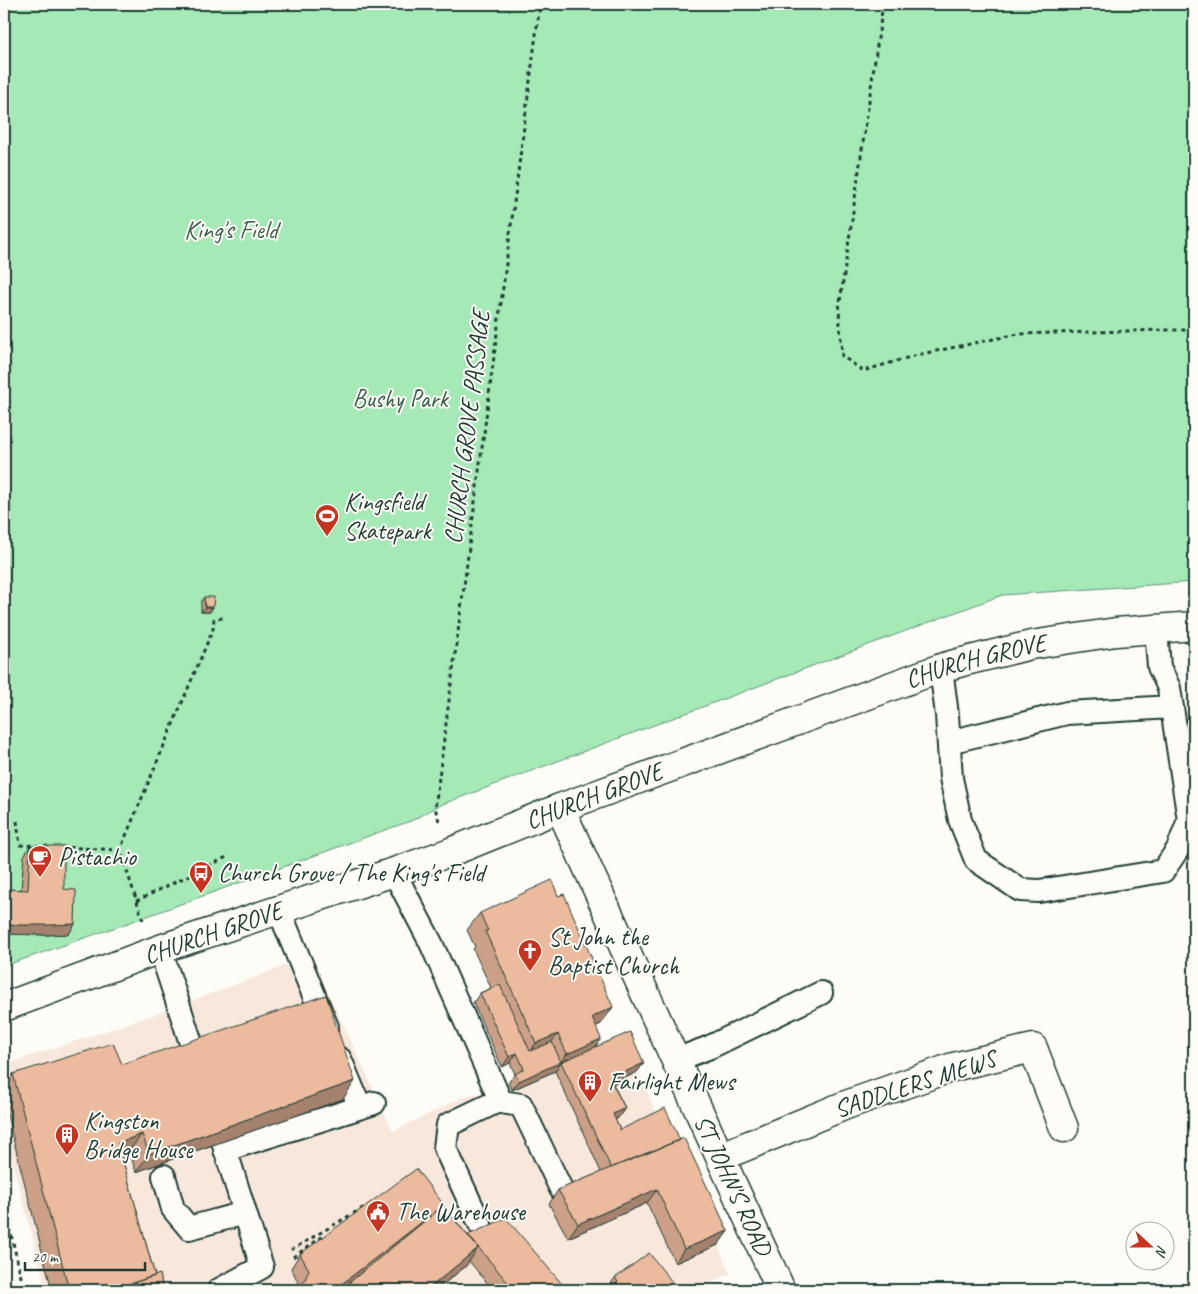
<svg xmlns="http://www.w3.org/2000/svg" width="1198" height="1294" viewBox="0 0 1198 1294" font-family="Caveat,sans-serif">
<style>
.built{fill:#f8e8dc}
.green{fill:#a5eab6;stroke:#629475}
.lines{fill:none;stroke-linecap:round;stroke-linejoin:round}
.lane-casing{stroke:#1f3d34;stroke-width:26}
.street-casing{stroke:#1f3d34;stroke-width:31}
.secondary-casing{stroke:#1f3d34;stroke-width:31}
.path{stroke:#1f3d34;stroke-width:3;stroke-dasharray:4 4;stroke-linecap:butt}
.lane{stroke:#fdfcf7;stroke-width:22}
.street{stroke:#fdfcf7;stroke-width:28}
.secondary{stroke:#fdfcf7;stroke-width:28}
.wall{fill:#cba087;stroke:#1f3d34}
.shaded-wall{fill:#a5826e;stroke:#1f3d34}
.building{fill:#ecba9d;stroke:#1f3d34}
.labels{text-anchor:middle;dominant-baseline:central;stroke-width:4;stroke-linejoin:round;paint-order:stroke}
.park-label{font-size:25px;fill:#3a604e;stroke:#fdfcf7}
.street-label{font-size:25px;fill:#1f3d34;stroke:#fdfcf7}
.poi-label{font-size:25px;fill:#1f3d34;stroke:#fdfcf7;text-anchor:start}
</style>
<rect width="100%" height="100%" fill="#fdfcf7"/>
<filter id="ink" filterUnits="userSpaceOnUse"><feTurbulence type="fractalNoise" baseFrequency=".02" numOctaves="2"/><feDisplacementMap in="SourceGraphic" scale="10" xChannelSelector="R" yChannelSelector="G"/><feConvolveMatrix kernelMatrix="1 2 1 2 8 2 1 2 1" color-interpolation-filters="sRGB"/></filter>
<g filter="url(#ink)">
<path class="built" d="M 311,956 L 393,1131 L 468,1095 L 512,1090 L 623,1041 L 718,1245 L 730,1274 L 691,1290 L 47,1290 L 4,1132 L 4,1065 L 159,1013 Z"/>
<path class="green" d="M 4,4 L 1194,4 L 1194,582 L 1002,595 L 435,807 L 413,820 L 142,918 L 4,966 Z"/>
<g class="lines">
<g class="lane-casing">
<path id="lane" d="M 941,668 L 947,715 L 951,778 L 960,820 L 976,860 L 1020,890 L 1039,891 L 1163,871 L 1178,849 L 1189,820 L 1169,688 L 1159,667 L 1156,629
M 949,742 L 1067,713 L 1172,707
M 394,872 L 431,943 L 501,1102 L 521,1105 L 561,1189
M 279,910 L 327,1027
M 160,949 L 194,1052
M 340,1059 L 360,1107
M 676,1060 L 710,1047 L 821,993
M 225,1150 L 374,1103
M 164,1176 L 173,1209 L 189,1228 L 245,1213
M 480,1224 L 445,1148 L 448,1125 L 500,1100
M 219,1290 L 262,1267 L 223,1142"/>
</g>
<g class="street-casing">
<path id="street" d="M 560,808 L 781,1290
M 720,1157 L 846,1105 L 953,1067 L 1033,1048 L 1064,1128"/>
</g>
<g class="secondary-casing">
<g id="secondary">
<path id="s1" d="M 4,1007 L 160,949 L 394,872 L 448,853 L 560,808 L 941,668 L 962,662 L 1031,645 L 1116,632 L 1194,626"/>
</g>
</g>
<path class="path" d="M 883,4 L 839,309 L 842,356 L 863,371 L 917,355 L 1018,334 L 1166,330 L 1194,330
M 17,821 L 20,845 L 47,846
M 439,821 L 435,808 L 540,4
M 61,847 L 120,850
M 136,901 L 227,857
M 143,920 L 120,850 L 213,629 L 214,619 L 223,618
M 4,1204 L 24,1290
M 291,1250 L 366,1206
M 293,1257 L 322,1237 L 324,1239"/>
<use href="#lane" class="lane"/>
<use href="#street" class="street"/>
<use href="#secondary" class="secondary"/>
</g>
<path class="wall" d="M 204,597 L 213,607 L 210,612 L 201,612 L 201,602 Z
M 30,846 L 64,889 L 75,924 L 69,934 L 45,935 L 4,934 L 4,889 L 21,890 L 24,856 Z
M 480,913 L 601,1024 L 596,1026 L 596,1047 L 644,1063 L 637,1072 L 613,1084 L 625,1108 L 618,1118 L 615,1120 L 620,1130 L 680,1140 L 728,1231 L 718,1245 L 675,1263 L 647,1203 L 568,1238 L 549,1204 L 558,1190 L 601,1172 L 555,1071 L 512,1090 L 508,1083 L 515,1074 L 510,1063 L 502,1067 L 473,1003 L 480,993 L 491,988 L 473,949 L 475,947 L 467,930 Z
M 13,1074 L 343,1099 L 136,1172 L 129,1151 L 121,1154 L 155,1276 L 163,1290 L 52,1290 L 4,1103 L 4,1088 Z
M 444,1206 L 468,1236 L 468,1235 L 567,1290 L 493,1290 L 469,1261 L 466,1266 L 436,1290 L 293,1290 L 298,1286 L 299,1284 L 291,1268 L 300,1254 Z
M 615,1278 L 676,1287 L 674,1290 L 606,1290 Z"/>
<path class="shaded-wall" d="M 205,607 L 213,607 L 210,612 L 201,612 Z
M 75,924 L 69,934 L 45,935 L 4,934 L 4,925 Z
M 613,1007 L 601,1024 L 580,1034 L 592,1017 Z
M 558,1034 L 545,1051 L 524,1061 L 536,1043 Z
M 601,1039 L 589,1056 L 561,1062 L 567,1054 Z
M 517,1053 L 510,1063 L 502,1067 L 509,1057 Z
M 561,1062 L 555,1071 L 512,1090 L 519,1081 Z
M 644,1063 L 637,1072 L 603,1088 L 610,1079 Z
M 355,1081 L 343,1099 L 136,1172 L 149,1154 Z
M 625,1108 L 618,1118 L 606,1124 L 613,1114 Z
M 142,1134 L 129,1151 L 106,1160 L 118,1143 Z
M 657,1189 L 647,1203 L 568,1238 L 578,1224 Z
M 444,1205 L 343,1290 L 334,1290 Z
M 728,1231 L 718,1245 L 675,1263 L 684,1249 Z
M 478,1248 L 466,1266 L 436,1290 L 427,1290 Z"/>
<path class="building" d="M 204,597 L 214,597 L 213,607 L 205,607 Z
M 30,846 L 64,846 L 64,889 L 76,890 L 75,924 L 51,925 L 4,925 L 4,889 L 28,890 Z
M 552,880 L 558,896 L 564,894 L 613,1007 L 592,1017 L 601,1039 L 567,1054 L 558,1034 L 536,1043 L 485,931 L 488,931 L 480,913 Z
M 500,985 L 530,1051 L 552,1042 L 561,1062 L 630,1032 L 644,1063 L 610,1079 L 625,1108 L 613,1114 L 620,1130 L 665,1108 L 680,1140 L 611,1168 L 561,1062 L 519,1081 L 515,1074 L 524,1069 L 517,1053 L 509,1057 L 480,993 Z
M 326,995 L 355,1081 L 149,1154 L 142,1134 L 118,1143 L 155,1276 L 111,1290 L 69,1290 L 13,1074 L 113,1043 L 122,1064 Z
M 684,1138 L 728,1231 L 684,1249 L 657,1189 L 578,1224 L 558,1190 L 615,1166 Z
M 416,1169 L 444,1205 L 334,1290 L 293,1290 L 304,1282 L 309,1270 L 300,1254 Z
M 443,1206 L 478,1248 L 427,1290 L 340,1290 Z
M 506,1218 L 567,1290 L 514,1290 L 468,1235 Z
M 649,1253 L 676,1287 L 672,1290 L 608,1290 L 618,1282 L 615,1278 Z
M 160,1274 L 163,1290 L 111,1290 Z"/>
</g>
<defs>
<g id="stadium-pin" transform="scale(1.25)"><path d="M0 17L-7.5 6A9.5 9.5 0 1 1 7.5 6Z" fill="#c8321e" stroke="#fdfcf7"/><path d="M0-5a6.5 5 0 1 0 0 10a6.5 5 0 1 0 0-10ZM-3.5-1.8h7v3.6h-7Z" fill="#fff"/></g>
<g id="cafe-pin" transform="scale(1.25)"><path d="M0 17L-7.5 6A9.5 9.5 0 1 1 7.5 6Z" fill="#c8321e" stroke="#fdfcf7"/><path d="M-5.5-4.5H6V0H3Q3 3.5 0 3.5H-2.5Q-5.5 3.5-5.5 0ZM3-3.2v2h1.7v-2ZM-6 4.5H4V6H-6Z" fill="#fff"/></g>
<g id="bus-pin" transform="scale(1.25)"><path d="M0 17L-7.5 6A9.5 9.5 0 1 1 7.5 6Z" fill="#c8321e" stroke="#fdfcf7"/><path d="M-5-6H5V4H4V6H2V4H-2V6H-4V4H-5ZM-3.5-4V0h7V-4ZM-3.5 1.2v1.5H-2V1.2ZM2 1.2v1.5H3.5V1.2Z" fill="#fff"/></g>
<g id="church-pin" transform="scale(1.25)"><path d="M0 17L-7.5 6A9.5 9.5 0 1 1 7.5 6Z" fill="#c8321e" stroke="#fdfcf7"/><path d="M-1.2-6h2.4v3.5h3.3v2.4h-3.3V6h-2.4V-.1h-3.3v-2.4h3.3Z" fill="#fff"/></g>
<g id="building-pin" transform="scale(1.25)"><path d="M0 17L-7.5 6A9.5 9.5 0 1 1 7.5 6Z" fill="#c8321e" stroke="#fdfcf7"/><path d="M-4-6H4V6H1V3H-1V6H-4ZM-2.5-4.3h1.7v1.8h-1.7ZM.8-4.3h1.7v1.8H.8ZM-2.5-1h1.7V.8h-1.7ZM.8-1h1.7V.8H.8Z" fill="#fff"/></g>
<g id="civic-pin" transform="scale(1.25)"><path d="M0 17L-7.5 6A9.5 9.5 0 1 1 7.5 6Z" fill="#c8321e" stroke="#fdfcf7"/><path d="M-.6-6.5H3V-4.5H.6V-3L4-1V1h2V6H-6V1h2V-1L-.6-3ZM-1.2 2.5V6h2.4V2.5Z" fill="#fff"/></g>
</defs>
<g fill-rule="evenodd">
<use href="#stadium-pin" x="327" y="516"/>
<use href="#cafe-pin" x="40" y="857"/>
<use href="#bus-pin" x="201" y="873"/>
<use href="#church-pin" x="530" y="951"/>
<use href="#building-pin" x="590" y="1082"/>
<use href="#building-pin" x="67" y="1135"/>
<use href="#civic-pin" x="378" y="1212"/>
</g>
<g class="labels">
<g class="park-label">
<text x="231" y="230">King's Field</text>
<text x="400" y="399">Bushy Park</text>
</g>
<g class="street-label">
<text transform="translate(467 427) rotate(-83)">CHURCH GROVE PASSAGE</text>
<text stroke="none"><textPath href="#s1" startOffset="1032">CHURCH GROVE</textPath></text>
<text transform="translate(594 796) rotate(-21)">CHURCH GROVE</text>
<text transform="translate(213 933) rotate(-19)">CHURCH GROVE</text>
<text transform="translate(915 1084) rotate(-18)">SADDLERS MEWS</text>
<text transform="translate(733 1185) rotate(65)">ST JOHN'S ROAD</text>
</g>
<g class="poi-label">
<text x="344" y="502">Kingsfield<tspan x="344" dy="29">Skatepark</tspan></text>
<text x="58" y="857">Pistachio</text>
<text x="218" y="873">Church Grove / The King's Field</text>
<text x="548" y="937">St John the<tspan x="548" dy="29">Baptist Church</tspan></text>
<text x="608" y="1082">Fairlight Mews</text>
<text x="84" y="1121">Kingston<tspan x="84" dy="29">Bridge House</tspan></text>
<text x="396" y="1212">The Warehouse</text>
</g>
</g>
<rect width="1198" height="1294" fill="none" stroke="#fdfcf7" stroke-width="20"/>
<rect x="10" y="10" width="1178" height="1274" fill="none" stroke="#1f3d34" stroke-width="2" filter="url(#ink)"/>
<g transform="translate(1150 1246) rotate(111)"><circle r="24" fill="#fdfcf7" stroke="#a4b0a9"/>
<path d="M0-4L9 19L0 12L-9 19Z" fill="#c8321e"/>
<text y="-8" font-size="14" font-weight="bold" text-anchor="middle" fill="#1f3d34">N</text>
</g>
<path d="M25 1262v8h120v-8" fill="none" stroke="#1f3d34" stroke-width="2.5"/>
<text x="32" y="1262" font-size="15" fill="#1f3d34" stroke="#fdfcf7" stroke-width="4" paint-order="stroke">20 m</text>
</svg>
